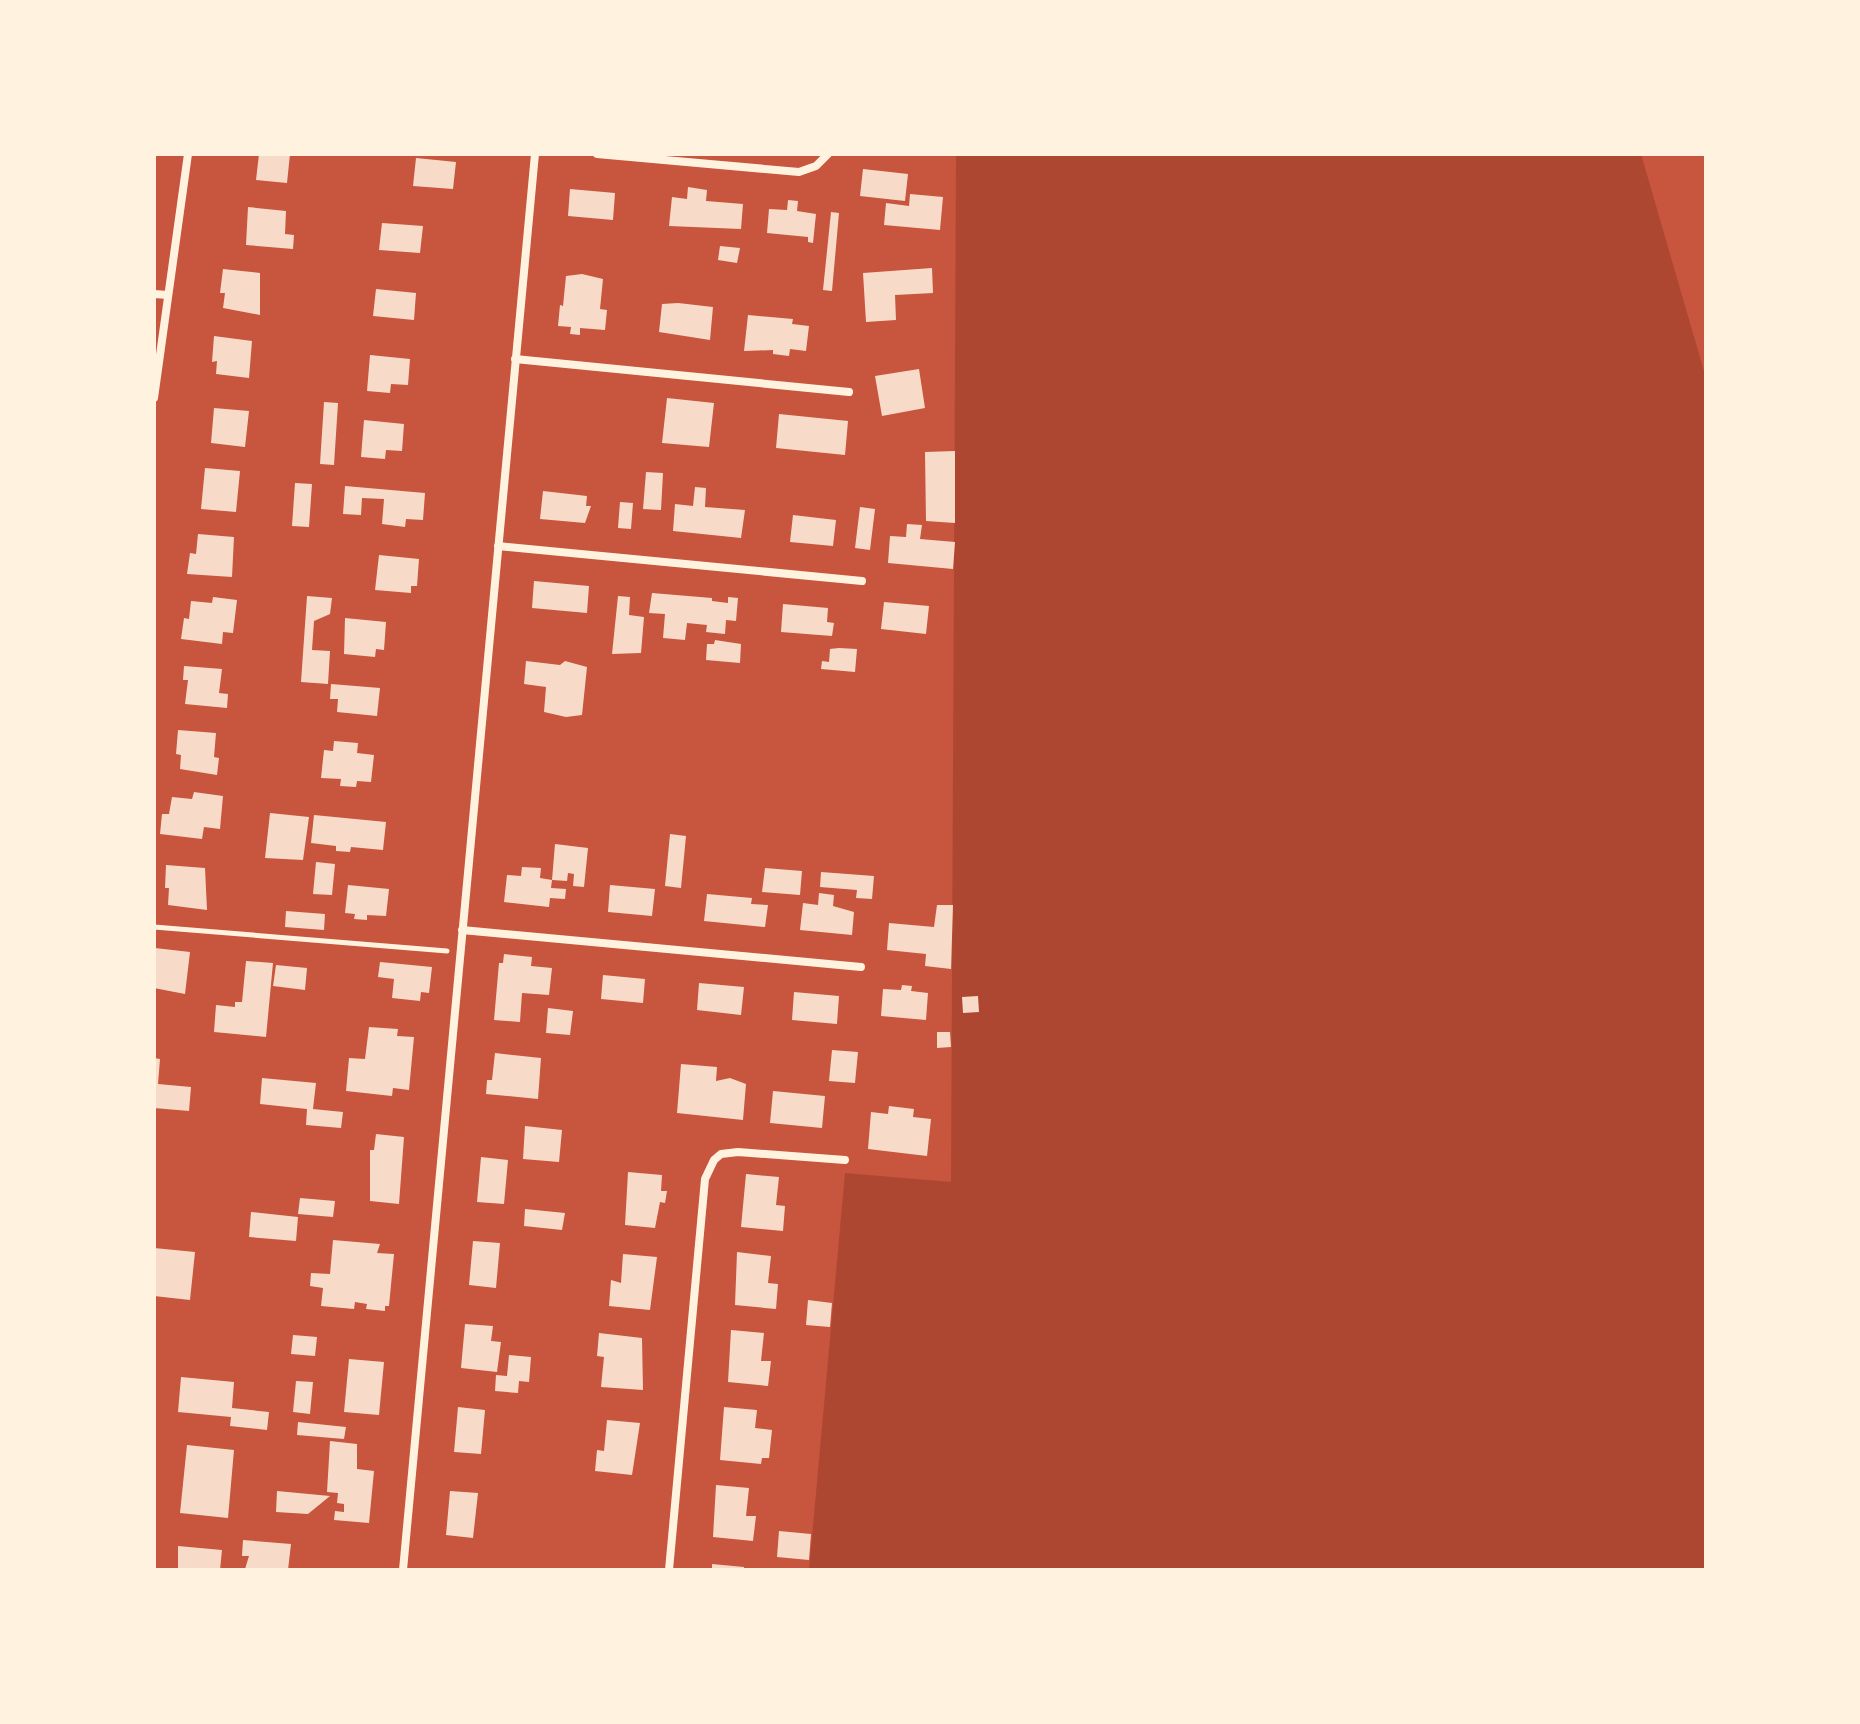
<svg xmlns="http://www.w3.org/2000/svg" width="1860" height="1724" viewBox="0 0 1860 1724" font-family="Montserrat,sans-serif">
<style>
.green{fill:#ae4732}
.building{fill:#f7dbc8}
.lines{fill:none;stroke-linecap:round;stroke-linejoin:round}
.path{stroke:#fff3e0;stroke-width:5}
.minor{stroke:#fff3e0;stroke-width:8}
</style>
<rect width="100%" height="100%" fill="#c8553d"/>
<path class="green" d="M 956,154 L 1641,154 L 1706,378 L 1706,1570 L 809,1570 L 845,1173 L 951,1182 Z"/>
<path class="building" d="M 259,154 L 290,154 L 287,183 L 256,180 Z
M 416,158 L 456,162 L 453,189 L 413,186 Z
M 863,169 L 908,174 L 905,201 L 860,196 Z
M 688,187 L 707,190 L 706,201 L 743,204 L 741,229 L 669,226 L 672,197 L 687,199 Z
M 570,189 L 615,193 L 613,220 L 568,216 Z
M 910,194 L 943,197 L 940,230 L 884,225 L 886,203 L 909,206 Z
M 788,200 L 798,201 L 797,211 L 816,214 L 813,243 L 808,242 L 808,237 L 767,233 L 769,209 L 787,210 Z
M 248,207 L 286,211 L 285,234 L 294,235 L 293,249 L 246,245 Z
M 831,212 L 839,213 L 832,291 L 823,290 Z
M 382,223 L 423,226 L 420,253 L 379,250 Z
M 720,246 L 740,248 L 737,263 L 718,260 Z
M 932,268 L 933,293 L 895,295 L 896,320 L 866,322 L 863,273 Z
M 223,269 L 260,273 L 260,315 L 223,308 L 225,293 L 220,293 Z
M 582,274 L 603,279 L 600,309 L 607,310 L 605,330 L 580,328 L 580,335 L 570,334 L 571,327 L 558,326 L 560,305 L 563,306 L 566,276 Z
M 376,289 L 416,293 L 414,320 L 373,316 Z
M 678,303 L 713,307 L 710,340 L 659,332 L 662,304 Z
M 748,315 L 793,319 L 792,324 L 809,326 L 806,351 L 790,349 L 789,356 L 773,354 L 773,350 L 744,351 Z
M 214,336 L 252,341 L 249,378 L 216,374 L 217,361 L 212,362 Z
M 370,355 L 410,359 L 408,385 L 391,384 L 390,393 L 367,391 Z
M 919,369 L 925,408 L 882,416 L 875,376 Z
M 667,398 L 714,403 L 709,447 L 662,443 Z
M 324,402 L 338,403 L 334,465 L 320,464 Z
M 214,408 L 249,411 L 245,447 L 211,443 Z
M 779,414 L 848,421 L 845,455 L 776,448 Z
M 364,420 L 404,424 L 402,451 L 386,450 L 385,459 L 361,457 Z
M 955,451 L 955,523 L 926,521 L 925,452 Z
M 205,468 L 240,471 L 236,512 L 201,509 Z
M 646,472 L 663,473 L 661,510 L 643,509 Z
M 295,483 L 312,484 L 309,527 L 292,526 Z
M 345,486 L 425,493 L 423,520 L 406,519 L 405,527 L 382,524 L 384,499 L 362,498 L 361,515 L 343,514 Z
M 695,487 L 706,488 L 705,507 L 745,510 L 741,538 L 673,531 L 675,504 L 693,506 Z
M 543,491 L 587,496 L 586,506 L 591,506 L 585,523 L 540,519 Z
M 620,502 L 633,503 L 631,529 L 618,528 Z
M 860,507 L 875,509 L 870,550 L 855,548 Z
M 793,515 L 836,520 L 833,546 L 790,542 Z
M 907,524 L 922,525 L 920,539 L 955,542 L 953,569 L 888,563 L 890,536 L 906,537 Z
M 198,534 L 234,537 L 232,577 L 187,574 L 190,553 L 196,554 Z
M 379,555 L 419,559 L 417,586 L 411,586 L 411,593 L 375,590 Z
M 534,581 L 589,586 L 587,613 L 532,608 Z
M 652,593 L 712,598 L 712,601 L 728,603 L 728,597 L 738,598 L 736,621 L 726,620 L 725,634 L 706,632 L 707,625 L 687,623 L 685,640 L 663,638 L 665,614 L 649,613 Z
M 307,596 L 332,598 L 330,614 L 314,621 L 312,650 L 330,651 L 328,684 L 301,682 Z
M 618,596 L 630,597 L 629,615 L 644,617 L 641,653 L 612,654 Z
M 213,597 L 237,600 L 233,633 L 223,632 L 222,644 L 181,639 L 184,618 L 189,619 L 191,601 L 212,603 Z
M 884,602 L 929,606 L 926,634 L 881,629 Z
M 783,604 L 828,608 L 827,622 L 834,623 L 832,636 L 781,632 Z
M 345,618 L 386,622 L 384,650 L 376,649 L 375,657 L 344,654 Z
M 715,640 L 741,644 L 740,663 L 706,660 L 707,644 L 714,644 Z
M 839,648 L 857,649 L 855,672 L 821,669 L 822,661 L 829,662 L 830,649 Z
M 526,661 L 560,665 L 565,661 L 587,667 L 582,715 L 566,717 L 544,712 L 546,687 L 524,684 Z
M 184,666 L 222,669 L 219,693 L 228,694 L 227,708 L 185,704 L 188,680 L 183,680 Z
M 331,684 L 380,688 L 377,716 L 337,712 L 338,699 L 330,699 Z
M 178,730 L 216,733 L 214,757 L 219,758 L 217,775 L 180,769 L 181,755 L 176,754 Z
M 334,741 L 358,743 L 357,753 L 374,755 L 371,782 L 357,781 L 356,787 L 340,786 L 341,779 L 321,778 L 324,750 L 333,751 Z
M 194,792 L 223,796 L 220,829 L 204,827 L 202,839 L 160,834 L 162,814 L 169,814 L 172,797 L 192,799 Z
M 270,813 L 309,817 L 303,860 L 265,858 Z
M 314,815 L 386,822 L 383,850 L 351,847 L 350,852 L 336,851 L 336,846 L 311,843 Z
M 670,834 L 686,836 L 681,888 L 665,886 Z
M 555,844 L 588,848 L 584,887 L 573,886 L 574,874 L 568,873 L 567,881 L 552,880 Z
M 316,862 L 335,864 L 332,895 L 313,894 Z
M 166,865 L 205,868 L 207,910 L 168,905 L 169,888 L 165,888 Z
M 522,867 L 541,868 L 540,878 L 552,880 L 551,888 L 566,889 L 565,899 L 550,898 L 549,907 L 504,902 L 507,875 L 521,876 Z
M 765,868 L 802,871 L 800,895 L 762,892 Z
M 821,872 L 874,876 L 872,899 L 856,898 L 857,890 L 820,887 Z
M 348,885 L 389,889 L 386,916 L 367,915 L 367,920 L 354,919 L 355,914 L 345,913 Z
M 610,885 L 655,889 L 652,916 L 608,912 Z
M 819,893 L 834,895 L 833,906 L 854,912 L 852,935 L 800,930 L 803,903 L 818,905 Z
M 707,894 L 752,898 L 751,904 L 768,905 L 765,927 L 704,921 Z
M 937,905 L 953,905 L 951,969 L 925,966 L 926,954 L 887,950 L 889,923 L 934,927 Z
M 286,911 L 325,914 L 324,930 L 285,927 Z
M 155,948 L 190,952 L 185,994 L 154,988 Z
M 504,954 L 532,957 L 531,966 L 552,968 L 549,995 L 522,993 L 520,1022 L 494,1020 L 499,963 L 503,963 Z
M 246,961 L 273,963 L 266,1037 L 214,1032 L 216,1005 L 235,1007 L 235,1002 L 242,1002 Z
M 380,962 L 432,967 L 429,993 L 421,992 L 420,1001 L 392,998 L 394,979 L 378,977 Z
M 276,965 L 307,968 L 305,990 L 273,986 Z
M 603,975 L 645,979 L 643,1003 L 601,999 Z
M 699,983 L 744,987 L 741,1015 L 697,1010 Z
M 902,985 L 912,986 L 911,991 L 928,993 L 926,1020 L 881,1016 L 883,989 L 901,990 Z
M 794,992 L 839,996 L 837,1024 L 792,1020 Z
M 978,996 L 979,1012 L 963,1013 L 962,997 Z
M 548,1008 L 573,1011 L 570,1035 L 546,1033 Z
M 369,1027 L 398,1029 L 397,1036 L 414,1037 L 409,1090 L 393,1088 L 392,1096 L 346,1091 L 349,1058 L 365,1059 Z
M 937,1032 L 950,1032 L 951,1047 L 937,1048 Z
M 832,1050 L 858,1052 L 855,1083 L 829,1081 Z
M 495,1053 L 541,1058 L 538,1099 L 486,1094 L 487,1080 L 492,1080 Z
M 154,1058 L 160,1059 L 158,1084 L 191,1087 L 189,1111 L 154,1108 Z
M 681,1064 L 717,1067 L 716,1081 L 730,1078 L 746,1084 L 743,1120 L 677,1113 Z
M 262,1078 L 316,1083 L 313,1109 L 343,1112 L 341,1128 L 306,1125 L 307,1109 L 260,1104 Z
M 773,1091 L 825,1096 L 822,1128 L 770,1123 Z
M 889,1106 L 914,1109 L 913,1117 L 931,1119 L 927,1156 L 868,1149 L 871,1112 L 888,1114 Z
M 525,1126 L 562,1130 L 559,1162 L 523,1159 Z
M 376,1134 L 404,1137 L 399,1204 L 370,1201 L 370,1150 L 374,1150 Z
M 481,1157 L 508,1160 L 504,1204 L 477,1202 Z
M 628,1172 L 662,1175 L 661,1191 L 667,1191 L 665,1203 L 660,1202 L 655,1228 L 625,1225 Z
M 746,1174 L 779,1177 L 776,1205 L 785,1206 L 783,1231 L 741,1227 Z
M 300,1198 L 335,1201 L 333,1217 L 298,1214 Z
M 525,1209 L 565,1213 L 562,1230 L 524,1226 Z
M 251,1212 L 298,1217 L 296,1241 L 249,1237 Z
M 333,1240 L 380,1244 L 377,1253 L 394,1254 L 389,1306 L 385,1306 L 385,1311 L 366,1309 L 367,1304 L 355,1302 L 354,1309 L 321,1306 L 323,1288 L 310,1286 L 311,1273 L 330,1274 Z
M 473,1241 L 500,1243 L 496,1288 L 469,1285 Z
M 154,1248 L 195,1252 L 190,1300 L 154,1296 Z
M 737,1252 L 771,1256 L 768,1283 L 778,1284 L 776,1309 L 735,1305 Z
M 623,1254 L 657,1257 L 650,1310 L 609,1306 L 611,1280 L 621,1283 Z
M 808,1300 L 832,1303 L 830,1327 L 806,1325 Z
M 465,1324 L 493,1326 L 491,1341 L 501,1342 L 497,1372 L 461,1368 Z
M 731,1330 L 764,1333 L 761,1361 L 771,1361 L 768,1386 L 728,1382 Z
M 599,1333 L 642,1338 L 643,1390 L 601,1387 L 604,1357 L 597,1356 Z
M 293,1335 L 317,1337 L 315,1356 L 291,1354 Z
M 509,1355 L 531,1357 L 529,1382 L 519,1381 L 518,1393 L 495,1391 L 496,1375 L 507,1376 Z
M 349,1359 L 384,1362 L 379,1415 L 344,1412 Z
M 181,1377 L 234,1382 L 232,1408 L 269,1412 L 267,1430 L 230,1426 L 231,1417 L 178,1412 Z
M 296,1381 L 313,1382 L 310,1414 L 293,1412 Z
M 458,1407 L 485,1410 L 481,1454 L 454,1452 Z
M 724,1407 L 757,1410 L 755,1428 L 772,1430 L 769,1458 L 762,1458 L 761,1464 L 720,1460 Z
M 607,1420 L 640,1423 L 632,1475 L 595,1471 L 597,1450 L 604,1451 Z
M 298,1422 L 346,1427 L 344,1439 L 297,1435 Z
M 330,1441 L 357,1444 L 357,1469 L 374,1471 L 369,1523 L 334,1520 L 335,1511 L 344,1512 L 344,1504 L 337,1503 L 338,1493 L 327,1492 Z
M 187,1445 L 234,1450 L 228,1518 L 180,1513 Z
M 716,1485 L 749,1488 L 746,1516 L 756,1516 L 753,1541 L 713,1537 Z
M 277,1491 L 330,1496 L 308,1514 L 276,1512 Z
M 450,1491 L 478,1493 L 473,1538 L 446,1535 Z
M 779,1531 L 811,1534 L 809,1560 L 777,1557 Z
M 243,1540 L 291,1544 L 288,1570 L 245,1569 L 249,1556 L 242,1556 Z
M 178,1546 L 222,1550 L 220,1570 L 178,1570 Z
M 712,1564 L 744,1567 L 744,1570 L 712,1570 Z"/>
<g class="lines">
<path class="path" d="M 154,927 L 447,951"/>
<path class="minor" d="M 597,154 L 799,172 L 816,166 L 828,154
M 154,294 L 168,295
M 515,359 L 849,392
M 154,398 L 188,154
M 498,546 L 862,581
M 462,930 L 861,967
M 403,1570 L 535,154
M 669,1570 L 705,1179 L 714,1160 L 721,1154 L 738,1152 L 845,1160"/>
</g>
<rect width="1860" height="1724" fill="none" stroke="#fff3e0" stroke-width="312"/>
</svg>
